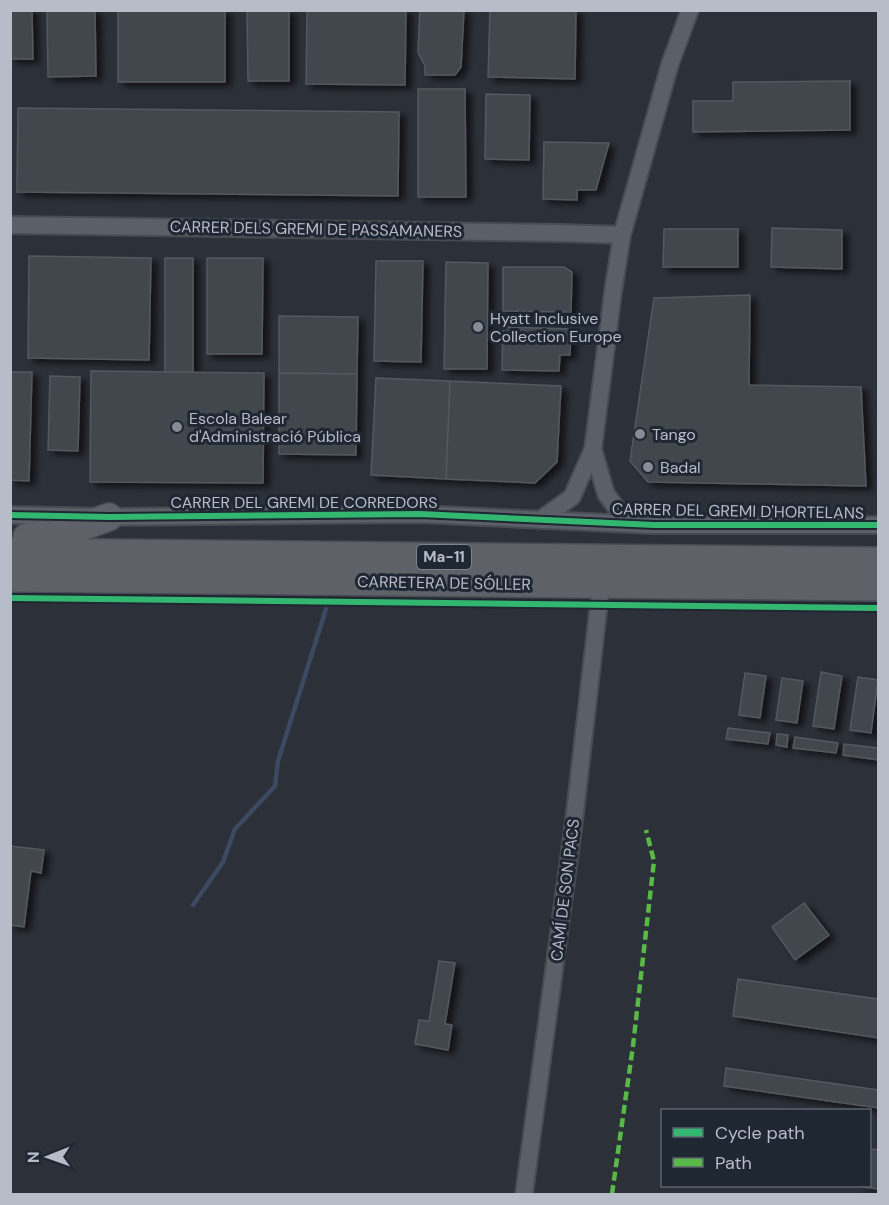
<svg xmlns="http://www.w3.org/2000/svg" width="889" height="1205" viewBox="0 0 889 1205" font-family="'DM Sans',sans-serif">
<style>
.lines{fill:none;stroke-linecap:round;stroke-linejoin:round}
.stream{stroke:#3b4961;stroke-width:4.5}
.building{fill:#42464d;stroke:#54585f;stroke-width:1.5;filter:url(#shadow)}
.street-casing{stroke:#484b51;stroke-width:20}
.primary-casing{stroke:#474b52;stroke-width:30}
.street{stroke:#5b5f67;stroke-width:16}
.primary{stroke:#5e6268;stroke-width:27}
.quiet{stroke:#58b947;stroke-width:4.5;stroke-dasharray:9 4.5;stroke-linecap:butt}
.cycleway-casing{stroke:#1f2733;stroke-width:10}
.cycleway{stroke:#33b770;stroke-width:6}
.poi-dot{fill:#868c96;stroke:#1f2733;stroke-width:2}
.labels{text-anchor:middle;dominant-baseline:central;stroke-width:6;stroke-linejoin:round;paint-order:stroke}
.shield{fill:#1f2733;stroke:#89909c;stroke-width:1.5}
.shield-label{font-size:15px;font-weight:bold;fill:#b6bdc9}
.street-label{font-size:16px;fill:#b6bdc9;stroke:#1f2733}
.poi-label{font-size:16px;fill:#b6bdc9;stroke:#1f2733;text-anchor:start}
</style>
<defs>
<filter id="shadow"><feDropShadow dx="6" dy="4" stdDeviation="3" flood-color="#0009"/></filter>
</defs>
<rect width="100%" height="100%" fill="#2c3038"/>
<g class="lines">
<path class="stream" d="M 193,905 L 223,862 L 235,829 L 275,786 L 278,761 L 326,609"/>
</g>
<path class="building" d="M 10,10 L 32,10 L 33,59 L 10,59 Z
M 47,10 L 95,10 L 96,76 L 48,77 Z
M 118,10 L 225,10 L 225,82 L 118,82 Z
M 247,10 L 289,10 L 289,81 L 248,81 Z
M 307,10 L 406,10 L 405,85 L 306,84 Z
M 420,10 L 464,10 L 461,67 L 455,75 L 425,75 L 425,66 L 418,52 Z
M 490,10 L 576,10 L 575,79 L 488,77 Z
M 850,81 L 850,130 L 693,132 L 693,101 L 733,101 L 733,82 Z
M 418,89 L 465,89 L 466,197 L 418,197 Z
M 486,94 L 530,95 L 529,160 L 485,159 Z
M 18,108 L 399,112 L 398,196 L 17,192 Z
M 544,142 L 609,143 L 596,190 L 577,190 L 577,200 L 543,199 Z
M 772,228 L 842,230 L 842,269 L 771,267 Z
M 664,229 L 738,229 L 738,267 L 663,267 Z
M 29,256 L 151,258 L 149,360 L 28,358 Z
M 165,258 L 193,258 L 193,372 L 165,372 Z
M 207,258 L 263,258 L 262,354 L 207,354 Z
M 376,261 L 423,261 L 421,362 L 374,361 Z
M 446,262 L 488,263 L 487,369 L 444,369 Z
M 503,267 L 564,267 L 572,272 L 571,312 L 503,311 Z
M 750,295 L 749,385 L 861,387 L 866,486 L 648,482 L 630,461 L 654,298 Z
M 279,316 L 358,317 L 357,374 L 279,373 Z
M 503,327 L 571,329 L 570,355 L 560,355 L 559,371 L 502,370 Z
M 91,371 L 264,373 L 263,483 L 90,482 Z
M 10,372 L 32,372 L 29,481 L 10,480 Z
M 279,373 L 357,374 L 356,455 L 279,454 Z
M 50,376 L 80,377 L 78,451 L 48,450 Z
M 376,378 L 450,381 L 446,479 L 371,475 Z
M 450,381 L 561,386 L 557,462 L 535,483 L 446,479 Z
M 821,672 L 842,676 L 834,729 L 813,726 Z
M 745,673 L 766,676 L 760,718 L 739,715 Z
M 858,677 L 878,680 L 871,733 L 850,730 Z
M 782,678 L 803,681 L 797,723 L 776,720 Z
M 728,728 L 770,733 L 768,744 L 726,739 Z
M 777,734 L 788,735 L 787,747 L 776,745 Z
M 795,737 L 838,743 L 836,753 L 793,748 Z
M 844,744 L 878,748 L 878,760 L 843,755 Z
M 10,846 L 44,850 L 41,873 L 31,871 L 24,927 L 10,925 Z
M 804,903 L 829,935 L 795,960 L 772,927 Z
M 439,961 L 455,963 L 445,1024 L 452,1025 L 448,1050 L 415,1044 L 419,1020 L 429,1021 Z
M 738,979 L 878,999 L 878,1038 L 733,1016 Z
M 726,1068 L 878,1090 L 878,1108 L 724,1086 Z
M 870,1149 L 878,1150 L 878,1189 L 855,1186 L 870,1186 Z"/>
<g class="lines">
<g class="street-casing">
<path id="street" d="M 10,225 L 562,233 L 622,235
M 593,449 L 613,292 L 622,235 L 670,64 L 690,10
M 10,515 L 109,517 L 420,514 L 654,525 L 878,525
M 540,520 L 572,497 L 593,449 L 606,494 L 618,510 L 642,520
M 524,1194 L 574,821 L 601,585"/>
</g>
<g class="primary-casing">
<path id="primary" d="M 27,537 L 60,535 L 109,517
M 10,552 L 878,561
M 10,578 L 878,587"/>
</g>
<use href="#street" class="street"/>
<use href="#primary" class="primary"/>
<path class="quiet" d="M 612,1194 L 633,1046 L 654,861 L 646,830"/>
<g class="cycleway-casing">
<path id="cycleway" d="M 10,515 L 109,517 L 420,514 L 654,525 L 878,525
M 10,598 L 878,608"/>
</g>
<use href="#cycleway" class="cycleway"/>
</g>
<g class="poi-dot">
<circle cx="478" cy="327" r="6"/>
<circle cx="177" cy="427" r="6"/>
<circle cx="640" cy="434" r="6"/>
<circle cx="648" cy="467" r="6"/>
</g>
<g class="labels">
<rect class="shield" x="417" y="545" width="54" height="24" rx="4.5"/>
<g class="shield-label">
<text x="444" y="557">Ma-11</text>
</g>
<g class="street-label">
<text transform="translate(316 229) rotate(1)">CARRER DELS GREMI DE PASSAMANERS</text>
<text x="304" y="502">CARRER DEL GREMI DE CORREDORS</text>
<text transform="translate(738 511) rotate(1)">CARRER DEL GREMI D'HORTELANS</text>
<text transform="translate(444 583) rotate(1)">CARRETERA DE SÓLLER</text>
<text transform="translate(565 890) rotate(-83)">CAMÍ DE SON PACS</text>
</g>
<g class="poi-label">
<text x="490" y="318">Hyatt Inclusive<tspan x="490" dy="18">Collection Europe</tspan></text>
<text x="189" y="418">Escola Balear<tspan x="189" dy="18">d'Administració Pública</tspan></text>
<text x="652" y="434">Tango</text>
<text x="660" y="467">Badal</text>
</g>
</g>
<rect width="889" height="1205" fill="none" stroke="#b6bdc9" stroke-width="24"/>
<rect x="661" y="1109" width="210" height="78" fill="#1f2733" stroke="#5b636f" stroke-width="1.5"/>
<rect x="673" y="1128" width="30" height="9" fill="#33b770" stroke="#5b636f" stroke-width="1.5"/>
<text x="715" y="1139" font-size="18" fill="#b6bdc9">Cycle path</text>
<rect x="673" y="1158" width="30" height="9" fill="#58b947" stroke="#5b636f" stroke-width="1.5"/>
<text x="715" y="1169" font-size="18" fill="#b6bdc9">Path</text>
<g transform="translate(48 1157) rotate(269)" stroke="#1f2733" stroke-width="4.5" paint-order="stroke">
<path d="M0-4.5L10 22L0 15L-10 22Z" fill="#b6bdc9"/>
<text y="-9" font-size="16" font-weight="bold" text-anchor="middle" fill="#b6bdc9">N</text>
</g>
</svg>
